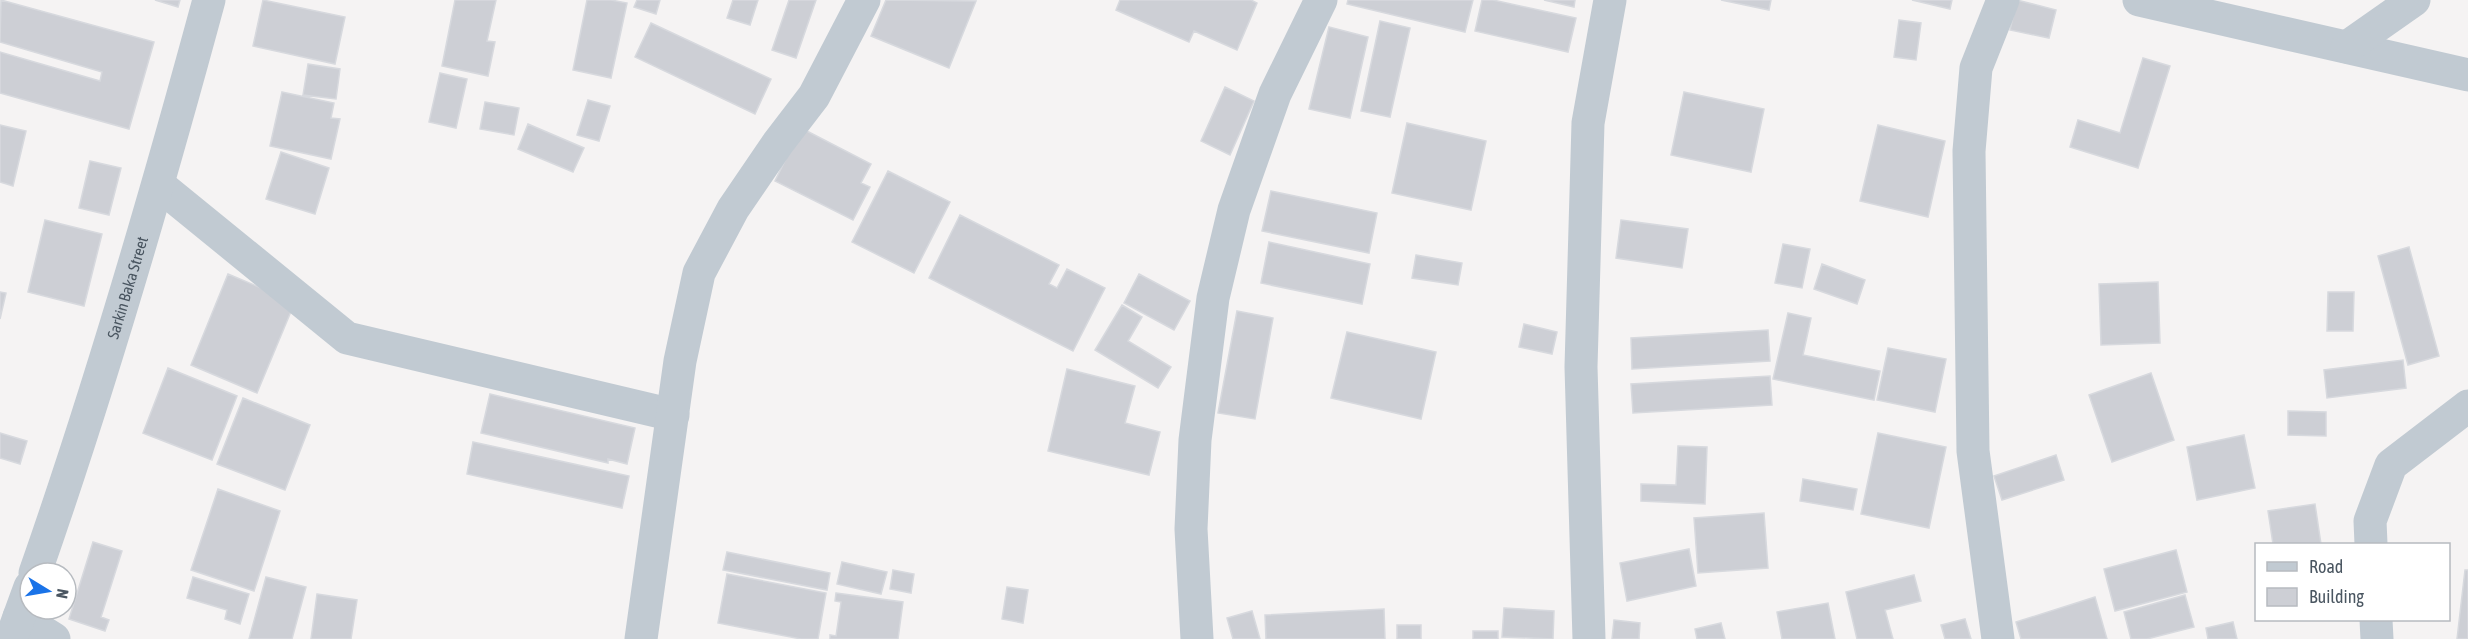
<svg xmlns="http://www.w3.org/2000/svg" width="2468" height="639" viewBox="0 0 2468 639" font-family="'Asap Condensed',sans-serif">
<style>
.building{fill:#cdcfd5;stroke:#d7d9de;stroke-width:1.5}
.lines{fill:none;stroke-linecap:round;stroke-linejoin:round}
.minor{stroke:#c1cad2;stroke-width:33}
.labels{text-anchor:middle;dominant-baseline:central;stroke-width:6;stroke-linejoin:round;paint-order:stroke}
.street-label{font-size:16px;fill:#4a5661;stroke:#fff}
</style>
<rect width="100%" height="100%" fill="#f5f3f3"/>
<path class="building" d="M 1,0 L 154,42 L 129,129 L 0,93 L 0,52 L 100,81 L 102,72 L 0,42 Z
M 155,0 L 180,0 L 178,7 Z
M 263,0 L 345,17 L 335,64 L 253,46 Z
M 455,0 L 496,0 L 487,41 L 495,42 L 488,76 L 442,66 Z
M 587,0 L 611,0 L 627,3 L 611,78 L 573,70 Z
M 637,0 L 660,0 L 656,14 L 634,7 Z
M 733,0 L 758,0 L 750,25 L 727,18 Z
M 789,0 L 816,0 L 796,58 L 772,50 Z
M 886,0 L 976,1 L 949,68 L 871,36 Z
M 1120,0 L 1251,0 L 1257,3 L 1237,50 L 1194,31 L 1189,42 L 1116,10 Z
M 1348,0 L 1473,0 L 1465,32 L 1347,4 Z
M 1482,0 L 1493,0 L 1576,18 L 1568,52 L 1475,31 Z
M 1544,0 L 1575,0 L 1574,7 Z
M 1721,0 L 1771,0 L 1769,10 Z
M 1912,0 L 1952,0 L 1950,9 Z
M 2017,0 L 2056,10 L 2049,38 L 2010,30 Z
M 1899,20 L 1921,23 L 1916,60 L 1894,57 Z
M 1380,21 L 1410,28 L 1390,117 L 1361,111 Z
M 651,23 L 771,79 L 755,114 L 635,57 Z
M 1329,27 L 1368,37 L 1350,118 L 1309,109 Z
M 2143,58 L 2170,66 L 2138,168 L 2070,147 L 2078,120 L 2120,133 Z
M 308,64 L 340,69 L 336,99 L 303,95 Z
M 440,73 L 467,79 L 456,128 L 429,122 Z
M 1225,87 L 1254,101 L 1230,155 L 1201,141 Z
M 282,92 L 334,103 L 331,118 L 340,119 L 331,159 L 270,146 Z
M 1684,92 L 1764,109 L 1751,172 L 1671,155 Z
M 588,100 L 610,106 L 599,141 L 577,135 Z
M 485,102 L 519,108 L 514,135 L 480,129 Z
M 1407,123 L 1486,141 L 1471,210 L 1392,193 Z
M 528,124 L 584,148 L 573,172 L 518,149 Z
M 0,125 L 26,131 L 13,186 L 0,182 Z
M 1878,125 L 1945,141 L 1928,217 L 1860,201 Z
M 801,128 L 871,164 L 861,183 L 870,187 L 853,220 L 775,181 Z
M 281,152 L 329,168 L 315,214 L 266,199 Z
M 90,161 L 121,168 L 109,215 L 79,208 Z
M 888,171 L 950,202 L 914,273 L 852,242 Z
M 1271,191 L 1377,213 L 1369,253 L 1262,231 Z
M 960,215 L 1059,265 L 1049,284 L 1057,288 L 1067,269 L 1105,288 L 1073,351 L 929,278 Z
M 45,220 L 102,234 L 84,306 L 28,292 Z
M 1621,220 L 1688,229 L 1682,268 L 1616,258 Z
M 1269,242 L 1370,264 L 1362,304 L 1261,283 Z
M 1783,244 L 1810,249 L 1802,288 L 1775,283 Z
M 2409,247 L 2439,356 L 2408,365 L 2378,256 Z
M 1416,255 L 1462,263 L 1458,285 L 1412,278 Z
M 1822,264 L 1865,280 L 1857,304 L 1814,289 Z
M 228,274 L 295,302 L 257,393 L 191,365 Z
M 1139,274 L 1190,301 L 1174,330 L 1124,303 Z
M 2158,282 L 2160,343 L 2101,345 L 2099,284 Z
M 0,292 L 6,293 L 0,319 Z
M 2328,292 L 2354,292 L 2353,331 L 2327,331 Z
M 1122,305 L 1142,317 L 1128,341 L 1171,367 L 1158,388 L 1095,350 Z
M 1237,311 L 1273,318 L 1255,419 L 1218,413 Z
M 1788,313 L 1811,318 L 1803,355 L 1880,371 L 1874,400 L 1773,379 Z
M 1524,324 L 1557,332 L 1552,354 L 1519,347 Z
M 1768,330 L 1770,361 L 1632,369 L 1631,338 Z
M 1347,332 L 1436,352 L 1421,419 L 1331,398 Z
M 1888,348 L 1946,359 L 1935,412 L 1877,400 Z
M 2403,360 L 2406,388 L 2327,398 L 2324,370 Z
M 168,368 L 237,396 L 212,460 L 143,433 Z
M 1067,369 L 1135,386 L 1125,423 L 1160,432 L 1149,475 L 1048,451 Z
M 2151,373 L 2174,440 L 2112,462 L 2089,395 Z
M 1770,376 L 1772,405 L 1633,413 L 1631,384 Z
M 490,394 L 635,428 L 627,464 L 608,459 L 608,463 L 481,433 Z
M 243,398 L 310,425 L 285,490 L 217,464 Z
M 2288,411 L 2326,412 L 2326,436 L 2288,435 Z
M 0,433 L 27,441 L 20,464 L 0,458 Z
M 1878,433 L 1946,447 L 1929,528 L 1861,514 Z
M 2244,435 L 2255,488 L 2197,500 L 2187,447 Z
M 473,442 L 629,476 L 622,508 L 467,474 Z
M 1678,446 L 1707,447 L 1705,504 L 1641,501 L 1641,484 L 1676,485 Z
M 2056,455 L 2064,480 L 2002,500 L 1994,476 Z
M 1803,479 L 1857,489 L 1853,510 L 1800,501 Z
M 218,489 L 280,511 L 254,591 L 191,570 Z
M 2315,504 L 2321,544 L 2273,544 L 2268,511 Z
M 1764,513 L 1768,568 L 1698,573 L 1694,518 Z
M 93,542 L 122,551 L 101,617 L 109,620 L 105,631 L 69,619 Z
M 1689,549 L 1696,586 L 1627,601 L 1620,563 Z
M 2176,550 L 2187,592 L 2115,611 L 2104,569 Z
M 727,552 L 830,573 L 827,590 L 723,570 Z
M 842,562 L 887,572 L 881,594 L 837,584 Z
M 893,570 L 914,574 L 911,593 L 890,589 Z
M 2465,570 L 2468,570 L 2468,639 L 2457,639 Z
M 727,574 L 826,593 L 818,639 L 801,639 L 718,623 Z
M 1914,575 L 1921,601 L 1885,610 L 1893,639 L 1857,639 L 1846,592 Z
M 193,577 L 249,594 L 240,624 L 225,619 L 227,610 L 187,598 Z
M 266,577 L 306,587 L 292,639 L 249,639 Z
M 1007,587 L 1028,590 L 1023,623 L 1002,619 Z
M 836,593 L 903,602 L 898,639 L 830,639 L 830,635 L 836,636 L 841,602 L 835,601 Z
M 317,594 L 357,600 L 351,639 L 311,639 Z
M 2185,595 L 2194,627 L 2147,639 L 2131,639 L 2124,612 Z
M 2095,597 L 2107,639 L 2021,639 L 2016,622 Z
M 1828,603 L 1835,639 L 1782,639 L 1777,612 Z
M 1504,608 L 1554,611 L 1553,639 L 1502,637 Z
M 1384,609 L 1385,639 L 1266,639 L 1265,615 Z
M 1252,611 L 1260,639 L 1233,639 L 1227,618 Z
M 1965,619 L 1971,639 L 1945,639 L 1941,625 Z
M 1614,620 L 1640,623 L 1639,639 L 1612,639 Z
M 2233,622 L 2237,639 L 2208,639 L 2206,628 Z
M 1721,623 L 1725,639 L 1697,639 L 1695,629 Z
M 1397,625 L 1421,625 L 1421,639 L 1397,639 Z
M 1473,631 L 1498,631 L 1498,639 L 1473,639 Z"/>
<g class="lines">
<g class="minor">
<path d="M 2139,0 L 2468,75"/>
<path d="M 2347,47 L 2414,0"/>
<path d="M 159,185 L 347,338 L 673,415"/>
<path d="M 2371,544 L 2370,521 L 2391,465 L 2468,406"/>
<path id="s1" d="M 35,573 C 101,385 157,192 209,0"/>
<path d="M 19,617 L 54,639"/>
<path d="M 2376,620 L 2377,639"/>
<path d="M 11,639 L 30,587"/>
<path d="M 641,639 L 680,361 L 699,273 L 733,209 L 778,143 L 814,96 L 864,0"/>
<path d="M 1197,639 L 1191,529 L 1195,440 L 1213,298 L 1234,210 L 1275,94 L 1321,0"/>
<path d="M 1589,639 L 1581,367 L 1588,123 L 1610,0"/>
<path d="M 1998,639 L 1973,451 L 1969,151 L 1976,68 L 2003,0"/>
</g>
</g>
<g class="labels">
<g class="street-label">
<text stroke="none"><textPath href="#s1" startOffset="300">Sarkin Baka Street</textPath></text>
</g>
</g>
<rect x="2255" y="543" width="195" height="78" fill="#ffffff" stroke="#b7bbc0" stroke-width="1.5"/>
<rect x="2267" y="562" width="30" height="9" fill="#c1cad2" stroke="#b7bbc0" stroke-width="1.5"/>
<text x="2309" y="573" font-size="18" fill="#4a5661">Road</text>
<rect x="2267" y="588" width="30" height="18" fill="#cdcfd5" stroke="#b7bbc0" stroke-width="1.5"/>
<text x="2309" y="603" font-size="18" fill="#4a5661">Building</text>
<g transform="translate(48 591) rotate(101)"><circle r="28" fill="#ffffff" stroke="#b7bbc0" stroke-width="1.5"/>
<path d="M0-4.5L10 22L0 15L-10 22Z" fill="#1a73e8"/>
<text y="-9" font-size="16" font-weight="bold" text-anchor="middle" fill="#4a5661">N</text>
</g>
</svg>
